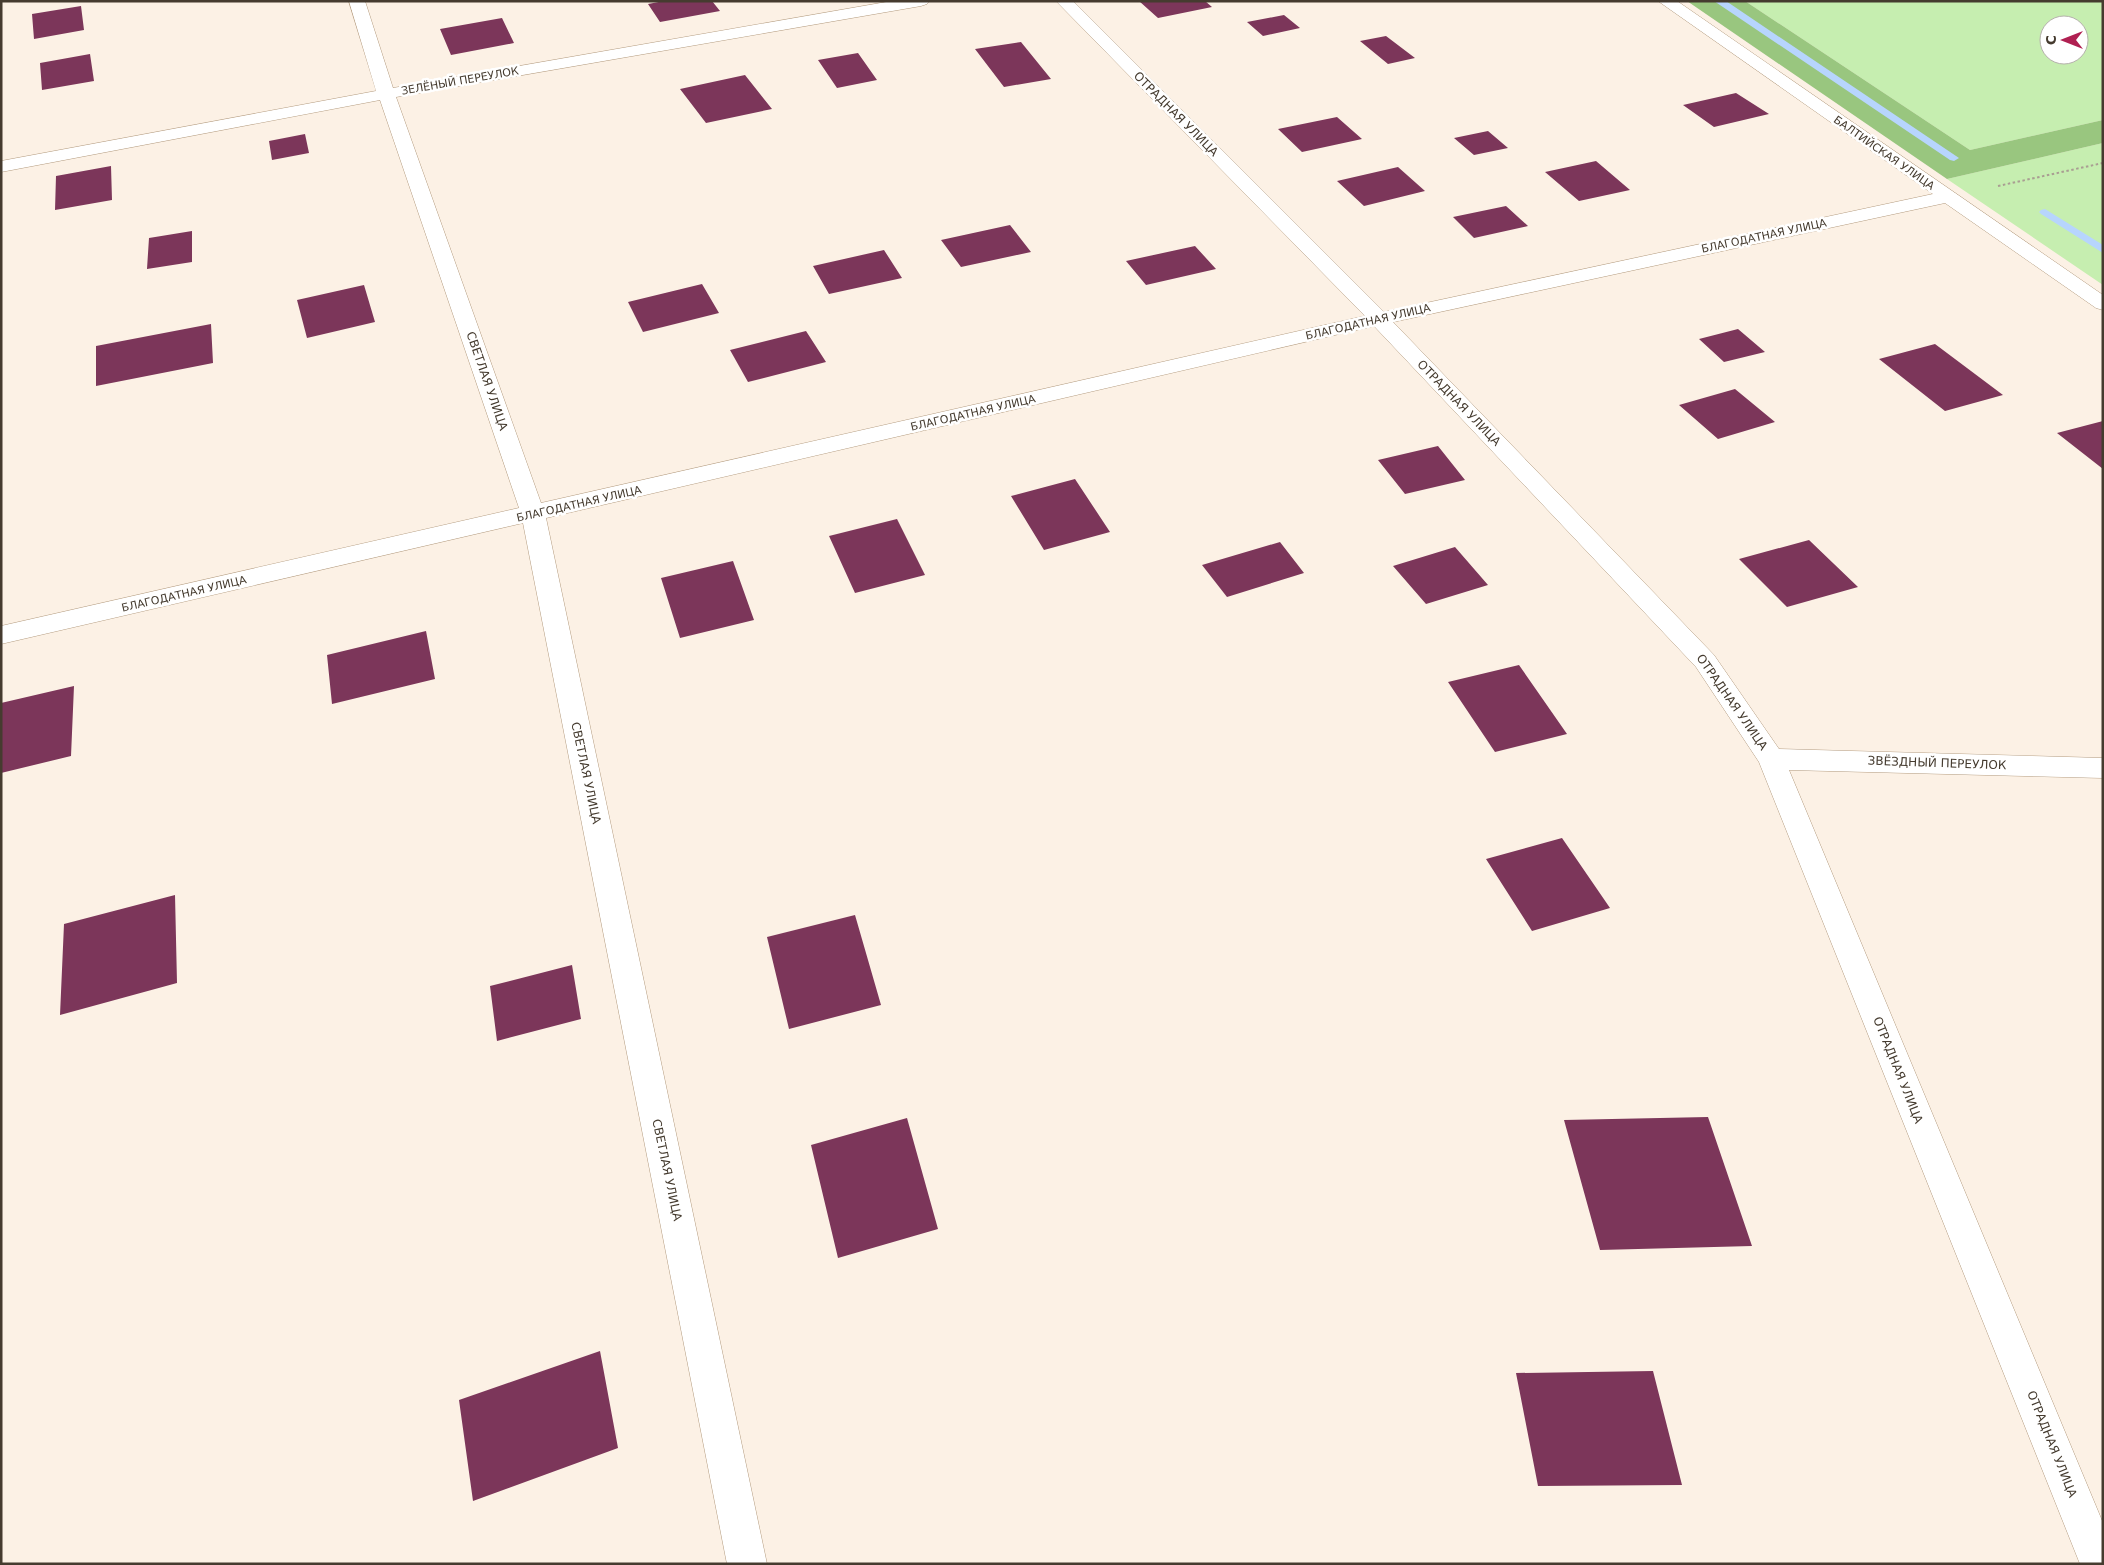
<svg xmlns="http://www.w3.org/2000/svg" width="2104" height="1565" viewBox="0 0 2104 1565" font-family="'DejaVu Sans',sans-serif">
<style>
.green{fill:#c6eeb0;fill-rule:evenodd}
.forest{fill:#99c67f}
.lines{fill:none;stroke-linecap:round;stroke-linejoin:round}
.stream{fill:#b7d5fd;fill-rule:evenodd}
.building{fill:#7c365a}
.minor-casing{stroke:#b39b7f;stroke-width:1}
.path{stroke:#a99e92;stroke-width:2;stroke-dasharray:2.5 2.5;stroke-linecap:butt}
.minor{fill:#fff;fill-rule:evenodd}
.labels{text-anchor:middle;dominant-baseline:central;stroke-width:5;stroke-linejoin:round;paint-order:stroke}
.far-street-label{font-size:11px;fill:#453b2f;stroke:#fff}
.street-label{font-size:12px;fill:#453b2f;stroke:#fff}
</style>
<rect width="100%" height="100%" fill="#fcf1e5"/>
<path class="green" d="M 1745,1 L 2103,1 L 2103,120 L 1970,150 ZM 2049,25 L 2079,25 L 2079,55 L 2049,55 Z
M 2103,143 L 2103,285 L 1947,179 Z"/>
<path class="forest" d="M 1687,1 L 1745,1 L 1970,150 L 2103,120 L 2103,143 L 1947,179 Z"/>
<g class="lines">
<path class="stream" d="M 1714,1 L 1726,1 L 1959,158 L 1954,161 L 1950,160 Z
M 2045,209 L 2103,245 L 2103,253 L 2041,214 L 2039,212 L 2041,210 Z"/>
</g>
<path class="building" d="M 664,1 L 712,1 L 720,11 L 660,22 L 648,4 Z
M 1139,1 L 1205,1 L 1212,7 L 1158,18 Z
M 81,6 L 84,30 L 34,39 L 32,14 Z
M 1284,15 L 1300,28 L 1263,36 L 1247,22 Z
M 502,18 L 514,43 L 451,55 L 440,29 Z
M 1386,36 L 1415,58 L 1388,64 L 1360,41 Z
M 1021,42 L 1051,79 L 1004,87 L 975,49 Z
M 858,53 L 877,80 L 837,88 L 818,60 Z
M 90,54 L 94,81 L 42,90 L 40,63 Z
M 745,75 L 772,109 L 706,123 L 680,89 Z
M 1736,93 L 1769,114 L 1714,127 L 1683,105 Z
M 1337,117 L 1362,139 L 1302,152 L 1278,129 Z
M 1488,131 L 1508,148 L 1474,155 L 1454,138 Z
M 305,134 L 309,153 L 272,160 L 269,141 Z
M 1596,161 L 1630,190 L 1579,201 L 1545,172 Z
M 111,166 L 112,200 L 55,210 L 56,176 Z
M 1398,167 L 1425,191 L 1364,206 L 1337,181 Z
M 1506,206 L 1528,226 L 1474,238 L 1453,217 Z
M 1010,225 L 1031,252 L 961,267 L 941,240 Z
M 192,231 L 192,262 L 147,269 L 149,238 Z
M 1195,246 L 1216,269 L 1146,285 L 1126,261 Z
M 884,250 L 902,278 L 829,294 L 813,266 Z
M 702,284 L 719,313 L 643,332 L 628,302 Z
M 364,285 L 375,322 L 307,338 L 297,300 Z
M 211,324 L 213,363 L 96,386 L 96,346 Z
M 1738,329 L 1765,352 L 1724,362 L 1699,339 Z
M 806,331 L 826,362 L 748,382 L 730,350 Z
M 1935,344 L 2003,395 L 1945,411 L 1879,359 Z
M 1735,389 L 1775,422 L 1718,439 L 1679,405 Z
M 2103,421 L 2103,469 L 2057,433 Z
M 1438,446 L 1465,480 L 1405,494 L 1378,460 Z
M 1075,479 L 1110,532 L 1044,550 L 1011,496 Z
M 897,519 L 925,575 L 855,593 L 829,536 Z
M 1809,540 L 1858,587 L 1787,607 L 1739,559 Z
M 1280,542 L 1304,573 L 1227,597 L 1202,565 Z
M 1455,547 L 1488,585 L 1426,604 L 1393,566 Z
M 733,561 L 754,620 L 680,638 L 661,578 Z
M 426,631 L 435,679 L 332,704 L 327,655 Z
M 1519,665 L 1567,734 L 1495,752 L 1448,682 Z
M 74,686 L 71,756 L 1,773 L 1,703 Z
M 1562,838 L 1610,908 L 1532,931 L 1486,859 Z
M 175,895 L 177,983 L 60,1015 L 64,924 Z
M 855,915 L 881,1005 L 789,1029 L 767,937 Z
M 572,965 L 581,1019 L 497,1041 L 490,986 Z
M 1708,1117 L 1752,1246 L 1600,1250 L 1564,1120 Z
M 907,1118 L 938,1229 L 838,1258 L 811,1145 Z
M 600,1351 L 618,1448 L 473,1501 L 459,1400 Z
M 1653,1371 L 1682,1485 L 1538,1486 L 1516,1373 Z"/>
<g class="lines">
<g class="minor-casing">
<path id="minor" d="M 349,1 L 365,1 L 393,88 L 892,1 L 929,1 L 927,4 L 921,6 L 396,97 L 541,503 L 1365,316 L 1056,1 L 1073,1 L 1384,312 L 1933,194 L 1658,1 L 1677,1 L 2103,295 L 2103,310 L 2096,308 L 1945,203 L 1393,322 L 1714,655 L 1779,749 L 2103,758 L 2103,778 L 1789,770 L 2103,1523 L 2103,1564 L 2080,1564 L 1759,762 L 1696,667 L 1374,326 L 546,518 L 767,1564 L 727,1564 L 523,523 L 1,644 L 1,626 L 519,508 L 380,100 L 1,172 L 1,161 L 376,91 Z"/>
</g>
<path class="path" d="M 1998,186 L 2103,163"/>
<use href="#minor" class="minor"/>
</g>
<g class="labels">
<g class="far-street-label">
<text transform="translate(460 81) rotate(-10)">ЗЕЛЁНЫЙ ПЕРЕУЛОК</text>
<text transform="translate(1884 153) rotate(35)">БАЛТИЙСКАЯ УЛИЦА</text>
<text transform="translate(1764 236) rotate(-12)">БЛАГОДАТНАЯ УЛИЦА</text>
<text transform="translate(1368 322) rotate(-13)">БЛАГОДАТНАЯ УЛИЦА</text>
<text transform="translate(973 413) rotate(-13)">БЛАГОДАТНАЯ УЛИЦА</text>
<text transform="translate(579 504) rotate(-13)">БЛАГОДАТНАЯ УЛИЦА</text>
<text transform="translate(184 594) rotate(-13)">БЛАГОДАТНАЯ УЛИЦА</text>
</g>
<g class="street-label">
<text transform="translate(1176 114) rotate(45)">ОТРАДНАЯ УЛИЦА</text>
<text transform="translate(487 381) rotate(71)">СВЕТЛАЯ УЛИЦА</text>
<text transform="translate(1459 403) rotate(46)">ОТРАДНАЯ УЛИЦА</text>
<text transform="translate(1732 702) rotate(55)">ОТРАДНАЯ УЛИЦА</text>
<text transform="translate(1937 763) rotate(2)">ЗВЁЗДНЫЙ ПЕРЕУЛОК</text>
<text transform="translate(586 773) rotate(78)">СВЕТЛАЯ УЛИЦА</text>
<text transform="translate(1898 1070) rotate(68)">ОТРАДНАЯ УЛИЦА</text>
<text transform="translate(667 1170) rotate(78)">СВЕТЛАЯ УЛИЦА</text>
<text transform="translate(2052 1444) rotate(68)">ОТРАДНАЯ УЛИЦА</text>
</g>
</g>
<rect width="2104" height="1565" fill="none" stroke="#453b2f" stroke-width="5"/>
<g transform="translate(2064 40) rotate(270)"><circle r="24" fill="#ffffff" stroke="#b5b1ac"/>
<path d="M0-4L9 19L0 12L-9 19Z" fill="#b02052"/>
<text y="-8" font-size="14" font-weight="bold" text-anchor="middle" fill="#453b2f">С</text>
</g>
</svg>
